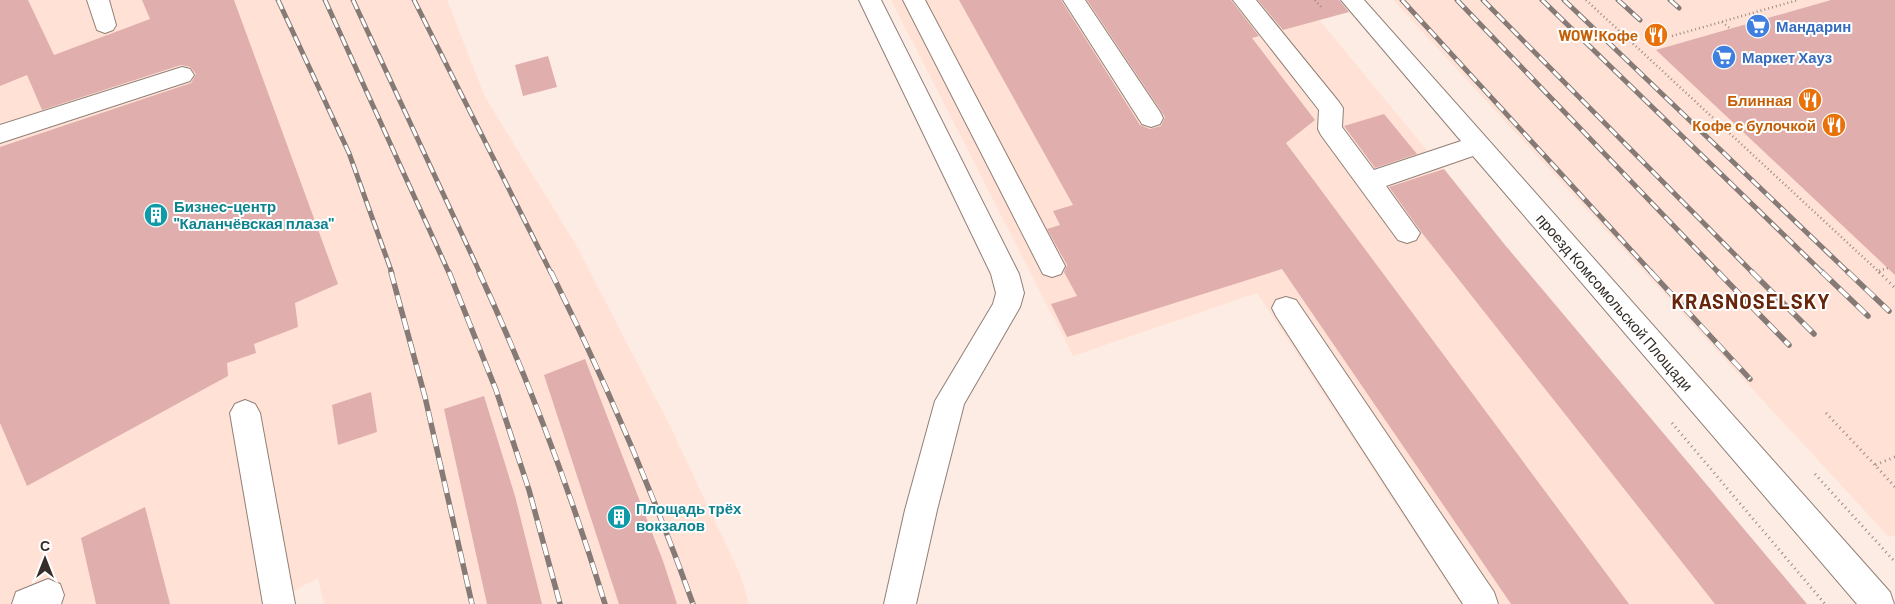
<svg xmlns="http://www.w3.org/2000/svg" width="1895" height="604" viewBox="0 0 1895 604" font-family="Barlow,sans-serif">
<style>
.built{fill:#ffe2d5}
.building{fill:#e0aeac}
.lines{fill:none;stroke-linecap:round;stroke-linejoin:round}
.minor-casing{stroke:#917f76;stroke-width:2}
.path-far1{stroke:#978b85;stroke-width:2.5;stroke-dasharray:1 3;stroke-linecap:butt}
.path{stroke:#978b85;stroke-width:3;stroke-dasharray:1 4;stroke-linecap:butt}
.minor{fill:#fff;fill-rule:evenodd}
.rail-far1-casing{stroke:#857a75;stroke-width:5}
.rail-casing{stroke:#857a75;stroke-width:5.5}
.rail-far1{stroke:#fff;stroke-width:3;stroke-dasharray:10;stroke-linecap:butt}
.rail{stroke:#fff;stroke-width:4;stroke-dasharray:12;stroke-linecap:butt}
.labels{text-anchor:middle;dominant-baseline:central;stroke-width:4;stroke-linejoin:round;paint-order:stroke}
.shop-label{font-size:15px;font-weight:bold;fill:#366cbe;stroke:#fff;text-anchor:start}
.food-label{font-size:15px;font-weight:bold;fill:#c56008;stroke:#fff;text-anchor:end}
.culture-label{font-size:15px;font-weight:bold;fill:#0d838f;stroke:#fff;text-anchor:start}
.street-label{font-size:15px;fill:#342d29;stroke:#fff}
.district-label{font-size:20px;font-weight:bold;letter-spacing:1px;fill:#67270c;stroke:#fff}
</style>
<rect width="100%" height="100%" fill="#fdece4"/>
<path class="built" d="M 0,0 L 447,0 L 485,97 L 576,245 L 669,424 L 740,574 L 749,604 L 324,604 L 318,578 L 269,604 L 0,604 Z
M 891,0 L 1303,0 L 1505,245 L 1807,604 L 1461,604 L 1257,293 L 1073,356 Z
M 1393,0 L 1895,0 L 1895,535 L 1889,537 Z"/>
<path class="building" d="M 0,0 L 28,0 L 54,55 L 150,19 L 142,0 L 234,0 L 338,284 L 295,303 L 298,327 L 254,344 L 256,353 L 227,363 L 228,376 L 27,486 L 0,423 L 0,147 L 191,83 L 196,74 L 190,67 L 181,65 L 42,110 L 27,75 L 0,86 Z
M 959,0 L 1061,0 L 1140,125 L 1150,129 L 1161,126 L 1165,117 L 1087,0 L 1231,0 L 1259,36 L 1252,38 L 1315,120 L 1286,143 L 1629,604 L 1511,604 L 1282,269 L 1067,337 L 1051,304 L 1077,296 L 1064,272 L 1067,265 L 1047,229 L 1060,225 L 1053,211 L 1073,205 Z
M 1258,0 L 1339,0 L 1349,12 L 1283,30 Z
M 1831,0 L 1895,0 L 1895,275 L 1656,50 Z
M 548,56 L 557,87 L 523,96 L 515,65 Z
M 1384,114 L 1417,154 L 1375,168 L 1344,126 Z
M 1444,169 L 1505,245 L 1807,604 L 1715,604 L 1422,233 L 1389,187 Z
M 585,359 L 663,561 L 677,604 L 619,604 L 544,375 Z
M 371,392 L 377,432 L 338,445 L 332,405 Z
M 484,396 L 515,496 L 542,604 L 487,604 L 444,409 Z
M 145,507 L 170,604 L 96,604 L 81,538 Z"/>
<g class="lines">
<g class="minor-casing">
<path id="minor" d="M 87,0 L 109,0 L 116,25 L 113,30 L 105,33 L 97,30 Z
M 859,0 L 881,0 L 1019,274 L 1024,293 L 1020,307 L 964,404 L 937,510 L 916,604 L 884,604 L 905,510 L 935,401 L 993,304 L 996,293 L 991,274 Z
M 903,0 L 925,0 L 1065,266 L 1061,274 L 1052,277 L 1043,274 Z
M 1063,0 L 1085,0 L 1160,112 L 1163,118 L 1160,124 L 1151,127 L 1142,124 Z
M 1233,0 L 1256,0 L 1339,102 L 1343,108 L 1342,127 L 1374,170 L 1461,141 L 1341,0 L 1364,0 L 1890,592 L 1894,604 L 1857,604 L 1473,156 L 1386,186 L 1420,233 L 1416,240 L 1407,243 L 1398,240 L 1321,135 L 1318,129 L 1319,110 Z
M 182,67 L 190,69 L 194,75 L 190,81 L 0,143 L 0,125 Z
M 1286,297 L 1296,300 L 1494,592 L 1498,604 L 1463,604 L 1276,316 L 1272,308 L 1276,300 Z
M 245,400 L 255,404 L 260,413 L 295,604 L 263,604 L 230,413 L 235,404 Z
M 48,579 L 60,584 L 64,595 L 61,604 L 12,604 L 16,592 Z"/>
</g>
<path class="path-far1" d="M 1315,0 L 1323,9
M 1586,0 L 1878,271
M 1722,22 L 1731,29
M 1672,36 L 1798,0
M 1880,273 L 1878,271 L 1888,268"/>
<path class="path" d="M 1879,272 L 1895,288
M 1826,413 L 1875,465
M 1672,423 L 1825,604
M 1895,457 L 1875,465 L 1895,487
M 1815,474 L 1895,562"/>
<use href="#minor" class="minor"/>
<g class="rail-far1-casing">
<path id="rail-far1" d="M 278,0 L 349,153 L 392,273
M 325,0 L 449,273
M 353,0 L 480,273
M 414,0 L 551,273
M 1402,0 L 1652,273
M 1457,0 L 1719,273
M 1483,0 L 1753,273
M 1542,0 L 1823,273
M 1564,0 L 1849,273
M 1618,0 L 1640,20
M 1670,0 L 1679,8"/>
</g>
<g class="rail-casing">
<path id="rail" d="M 391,272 L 425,397 L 472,604
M 449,272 L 496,390 L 529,490 L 560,604
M 479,272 C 529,380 570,490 605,604
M 551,272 C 605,380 652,490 693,604
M 1651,272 L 1750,379
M 1718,272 L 1789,345
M 1752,272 L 1814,334
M 1822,272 L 1868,316
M 1848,272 L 1889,311"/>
</g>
<use href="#rail-far1" class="rail-far1"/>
<use href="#rail" class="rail"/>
</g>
<defs>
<g id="supermarket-disc" transform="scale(1.25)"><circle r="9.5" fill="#3f7fe0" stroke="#fff"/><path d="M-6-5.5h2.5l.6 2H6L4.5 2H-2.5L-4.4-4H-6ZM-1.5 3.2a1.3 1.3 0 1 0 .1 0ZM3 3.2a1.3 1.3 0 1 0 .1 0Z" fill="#fff"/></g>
<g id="restaurant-disc" transform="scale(1.25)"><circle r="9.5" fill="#e8710a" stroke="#fff"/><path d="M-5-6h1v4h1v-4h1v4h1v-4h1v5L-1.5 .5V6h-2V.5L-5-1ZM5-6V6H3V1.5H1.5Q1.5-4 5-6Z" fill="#fff"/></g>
<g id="building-disc" transform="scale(1.25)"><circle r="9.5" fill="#0f9aa8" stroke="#fff"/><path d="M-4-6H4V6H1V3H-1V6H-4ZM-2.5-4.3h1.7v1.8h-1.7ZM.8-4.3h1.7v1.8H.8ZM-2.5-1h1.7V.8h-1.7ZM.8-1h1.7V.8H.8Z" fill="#fff"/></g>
</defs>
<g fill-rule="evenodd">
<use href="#supermarket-disc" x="1758" y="26"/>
<use href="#restaurant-disc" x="1656" y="35"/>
<use href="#supermarket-disc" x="1724" y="57"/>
<use href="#restaurant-disc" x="1810" y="100"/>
<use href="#restaurant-disc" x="1834" y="125"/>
<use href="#building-disc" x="156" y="215"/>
<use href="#building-disc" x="619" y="517"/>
</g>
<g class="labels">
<g class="shop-label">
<text x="1776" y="26">Мандарин</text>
<text x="1742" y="57">Маркет Хауз</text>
</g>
<g class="food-label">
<text x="1638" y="35">WOW!Кофе</text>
<text x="1792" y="100">Блинная</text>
<text x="1816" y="125">Кофе с булочкой</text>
</g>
<g class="culture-label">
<text x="174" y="206">Бизнес-центр<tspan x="174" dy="17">"Каланчёвская плаза"</tspan></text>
<text x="636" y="508">Площадь трёх<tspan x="636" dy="17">вокзалов</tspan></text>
</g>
<g class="street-label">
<text transform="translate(1615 302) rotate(49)">проезд Комсомольской Площади</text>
</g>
<g class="district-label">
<text x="1751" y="301">KRASNOSELSKY</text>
</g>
</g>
<g transform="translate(45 559)" stroke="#ffffff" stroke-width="4" paint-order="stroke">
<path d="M0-4L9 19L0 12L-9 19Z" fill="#342d29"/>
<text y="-8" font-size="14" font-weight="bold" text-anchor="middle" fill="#342d29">С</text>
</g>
</svg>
